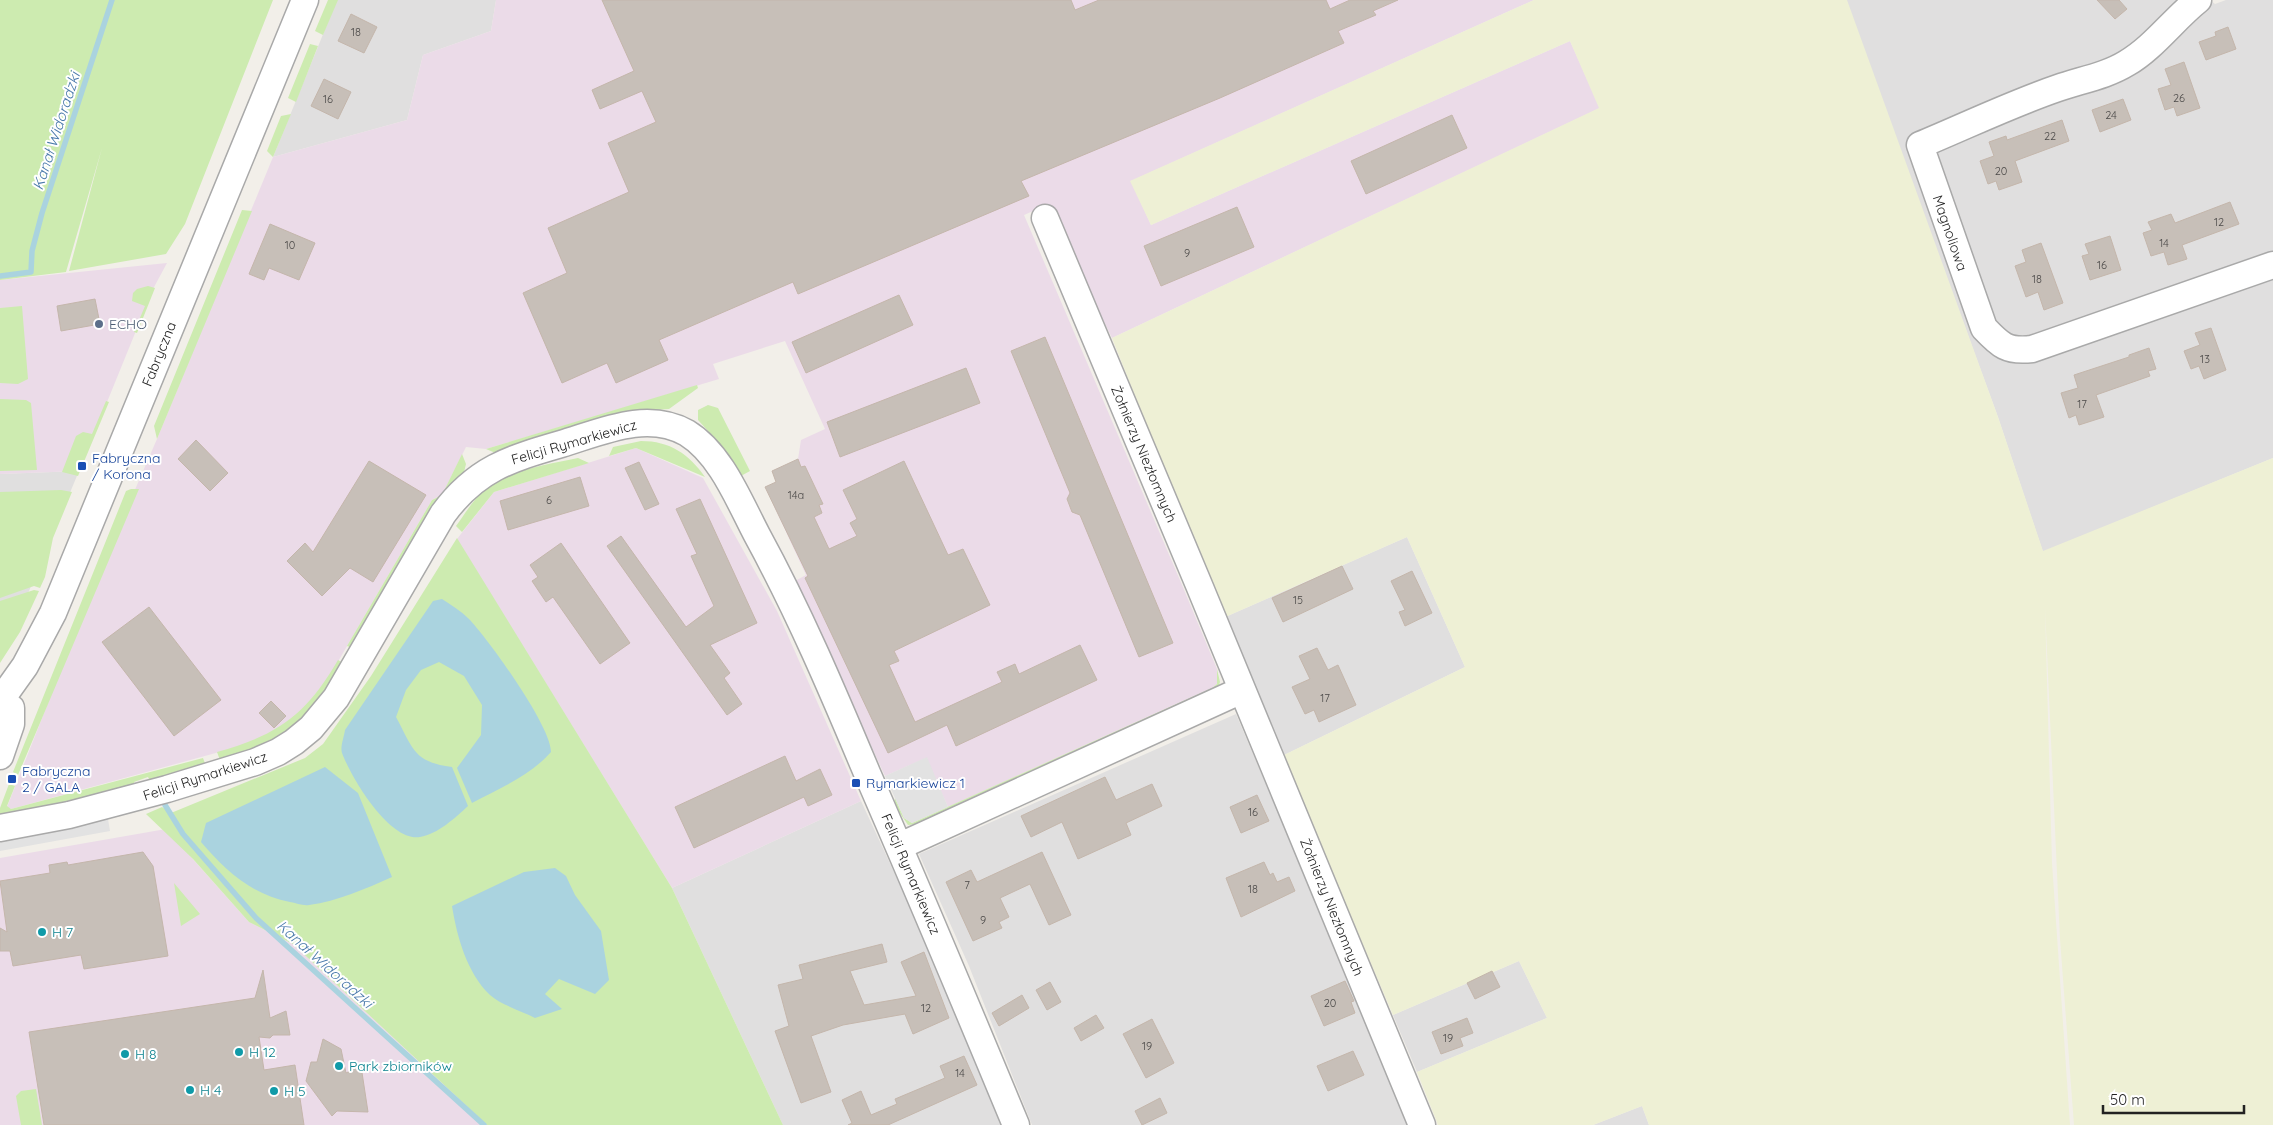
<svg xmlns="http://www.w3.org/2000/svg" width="2273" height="1125" viewBox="0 0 2273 1125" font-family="Quicksand,sans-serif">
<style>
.residential{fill:#e0dfdf}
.industrial{fill:#ebdbe8}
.farmland{fill:#eef0d5}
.grass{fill:#cdebb0}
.parking{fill:#e2e2e2}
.water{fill:#aad3df}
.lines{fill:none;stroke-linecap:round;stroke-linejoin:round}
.stream{stroke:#aad3df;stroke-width:5.5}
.building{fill:#c7bfb8;stroke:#c4b6ab}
.minor-casing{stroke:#a9a9a9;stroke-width:29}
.minor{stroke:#fff;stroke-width:26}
.service-dot{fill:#5c6f8a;stroke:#fff;stroke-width:2}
.transit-dot{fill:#1a4fb4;stroke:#fff;stroke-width:2}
.culture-dot{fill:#0f9aa8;stroke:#fff;stroke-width:2}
.labels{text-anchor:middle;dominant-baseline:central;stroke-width:4;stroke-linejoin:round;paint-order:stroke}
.number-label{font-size:11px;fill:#4b4948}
.street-label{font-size:14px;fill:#222;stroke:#fff}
.service-label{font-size:14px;fill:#4e5e75;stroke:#fff;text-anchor:start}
.transit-label{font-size:14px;fill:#164399;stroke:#fff;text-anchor:start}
.culture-label{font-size:14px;fill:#0d838f;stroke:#fff;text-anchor:start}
.water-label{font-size:15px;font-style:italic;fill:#4a7aab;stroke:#fff}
</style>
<rect width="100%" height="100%" fill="#f2efe9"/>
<path class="residential" d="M 337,0 L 496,0 L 491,31 L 423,55 L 407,120 L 273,157 Z
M 1845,0 L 2210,0 L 2215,4 L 2226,0 L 2273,0 L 2273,458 L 2043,552 L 1998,417 Z
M 79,471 L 4,651 L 0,656 L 0,474 Z
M 1407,537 L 1465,667 L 1282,756 L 1223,618 Z
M 1236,714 L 1411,1125 L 1032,1125 L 969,966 L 919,854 Z
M 861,801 L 920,928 L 1003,1125 L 783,1125 L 672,888 Z
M 1519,961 L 1547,1018 L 1417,1072 L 1393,1015 Z
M 1642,1106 L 1649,1125 L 1593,1125 Z"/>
<path class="industrial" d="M 496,0 L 1534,0 L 1131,181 L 1151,225 L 1570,41 L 1600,108 L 1112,338 L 1047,205 L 1024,215 L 1182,585 L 1217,669 L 1217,684 L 1212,688 L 948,807 L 926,758 L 885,776 L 795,581 L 806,575 L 765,487 L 776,482 L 772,471 L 798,459 L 801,440 L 825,429 L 785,341 L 713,364 L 719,379 L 486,449 L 466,447 L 442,495 L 432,500 L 329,677 L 302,711 L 278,730 L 245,745 L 11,809 L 7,807 L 104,561 L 157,439 L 273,157 L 407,120 L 423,55 L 491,31 Z
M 167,263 L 153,289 L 79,471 L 0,474 L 0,280 Z
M 636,448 L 703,478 L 777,611 L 861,801 L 672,888 L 457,539 L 494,492 Z
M 166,829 L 249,922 L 293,944 L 487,1125 L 0,1125 L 0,858 Z"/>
<path class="farmland" d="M 1534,0 L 1847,0 L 1998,417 L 2043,551 L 2273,458 L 2273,1125 L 2074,1125 L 2060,939 L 2045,608 L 2052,863 L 2070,1125 L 1649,1125 L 1642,1106 L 1593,1125 L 1438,1125 L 1417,1072 L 1547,1018 L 1519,961 L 1393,1015 L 1282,756 L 1465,667 L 1407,537 L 1223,618 L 1112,338 L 1599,108 L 1570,41 L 1151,225 L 1130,181 Z"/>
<path class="grass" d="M 0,0 L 273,0 L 185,224 L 166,254 L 69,271 L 102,148 L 66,272 L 0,280 Z
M 328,0 L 338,0 L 323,35 L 315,31 Z
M 310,44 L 318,46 L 296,102 L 288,98 Z
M 291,114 L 273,157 L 267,151 L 281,116 Z
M 242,210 L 252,211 L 157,439 L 154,426 Z
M 148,286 L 155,288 L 137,333 L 134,332 L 145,306 L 132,301 L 133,293 L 137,289 Z
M 22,306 L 28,379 L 18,384 L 0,383 L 0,308 Z
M 697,385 L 698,388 L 669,409 L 623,412 L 498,454 L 486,449 Z
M 0,399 L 26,400 L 31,403 L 37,470 L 0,471 Z
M 106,401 L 109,402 L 78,476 L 62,472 L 76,436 L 83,432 L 92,434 Z
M 708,405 L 718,408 L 750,471 L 739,477 L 719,443 L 698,420 L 698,410 Z
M 641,441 C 670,441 689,454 705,477 L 636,448 L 609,456 L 613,447 Z
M 462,454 L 466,464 L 463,476 L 355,649 L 347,646 L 432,500 L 442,495 Z
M 578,458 L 589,463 L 494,492 L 462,532 L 456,526 C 465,514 474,498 486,489 C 511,470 548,464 578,458 Z
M 131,489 L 139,489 L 18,775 L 13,772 L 126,491 Z
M 61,490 L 72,492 L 53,538 L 45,577 L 40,588 L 34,586 L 0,598 L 0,492 Z
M 457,538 L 672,888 L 783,1125 L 487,1125 L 293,944 L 249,922 L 193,859 L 146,814 L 162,807 L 171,813 L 305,758 L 323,744 L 371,676 Z
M 34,590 L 39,591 L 20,632 L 0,663 L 0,601 Z
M 338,660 L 345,664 L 318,703 L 285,735 L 221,763 L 217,752 C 278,735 306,715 338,660 Z
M 1217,669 L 1220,682 L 1218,688 L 918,824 L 908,825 L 897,809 L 893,810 L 895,798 L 904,818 L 912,823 L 1212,688 L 1217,684 Z
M 203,758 L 206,766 L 150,781 L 148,777 L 134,782 L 135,785 L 4,816 L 0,815 L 0,808 L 9,784 L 15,786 L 7,806 L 11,809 Z
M 174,883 L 200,914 L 181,926 Z
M 36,1089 L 42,1125 L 21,1125 L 16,1096 L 21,1091 Z"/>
<path class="parking" d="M 927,757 L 948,807 L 912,823 L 904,818 L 885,776 Z
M 108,819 L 110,831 L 0,851 L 0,839 Z"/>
<path class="water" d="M 442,599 C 451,605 461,611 469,619 C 489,640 551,726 551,752 C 530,776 500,788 472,803 L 457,768 L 481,735 L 482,705 L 464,676 L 439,662 L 421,670 L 406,690 L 396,717 C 413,748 413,762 452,767 L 468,806 C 455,818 438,834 420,837 C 389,842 351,777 342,753 C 340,747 344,737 345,730 L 433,601 Z
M 325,767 L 358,793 L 392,877 C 365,889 338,901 309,905 C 303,906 296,903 290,902 C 252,895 225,870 201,842 L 206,823 Z
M 555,868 L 566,876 L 575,895 L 601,931 L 609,980 L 595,994 L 559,979 L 545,994 L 562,1009 L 535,1018 C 522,1011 501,1005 490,995 C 467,973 457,937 452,906 L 524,872 Z"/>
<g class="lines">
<path class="stream" d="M 0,276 L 31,272 L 32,251 L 42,213 L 112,0
M 165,805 L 183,834 L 256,918 L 484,1125"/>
</g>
<path class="building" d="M 602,0 L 1071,0 L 1075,10 L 1099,0 L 1326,0 L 1330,9 L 1350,0 L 1398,0 L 1373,11 L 1376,15 L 1338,31 L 1344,43 L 1220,98 L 1021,181 L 1029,196 L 798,294 L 793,282 L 659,340 L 668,360 L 616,383 L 607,363 L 562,383 L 523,293 L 567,273 L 548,228 L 629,192 L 608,143 L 656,122 L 642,91 L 600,109 L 592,90 L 634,71 Z
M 2097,0 L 2119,0 L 2127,9 L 2115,19 Z
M 351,14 L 377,27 L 364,53 L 338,41 Z
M 2228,27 L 2236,49 L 2206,60 L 2199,42 L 2216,36 L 2215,32 Z
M 2184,62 L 2200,108 L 2177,116 L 2174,107 L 2165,110 L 2158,89 L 2171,85 L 2165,69 Z
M 324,79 L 351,92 L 338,119 L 311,106 Z
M 2123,99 L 2131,120 L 2100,132 L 2092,110 Z
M 1452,115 L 1467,148 L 1366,194 L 1351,161 Z
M 2062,120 L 2069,141 L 2015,161 L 2022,182 L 1999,190 L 1996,181 L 1988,184 L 1980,161 L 1994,156 L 1989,142 L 2006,136 L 2007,140 Z
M 2230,202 L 2239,224 L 2182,245 L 2187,259 L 2168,265 L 2164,252 L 2151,256 L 2143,233 L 2152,230 L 2148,222 L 2171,214 L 2175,223 Z
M 1237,207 L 1254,247 L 1161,286 L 1144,246 Z
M 270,224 L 315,243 L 299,280 L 269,268 L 264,280 L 249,274 Z
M 2110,236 L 2121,270 L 2090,280 L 2082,256 L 2089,254 L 2085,244 Z
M 2041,243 L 2063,303 L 2044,310 L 2038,292 L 2026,297 L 2015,266 L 2026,262 L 2022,250 Z
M 899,295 L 913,325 L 806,373 L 792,342 Z
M 95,299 L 100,324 L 61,331 L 57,306 Z
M 2211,328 L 2226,370 L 2204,379 L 2199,366 L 2191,369 L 2184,351 L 2200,345 L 2195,333 Z
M 1045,337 L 1173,643 L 1139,657 L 1080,515 L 1072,512 L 1067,499 L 1070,493 L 1011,351 Z
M 2149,348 L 2156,369 L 2148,371 L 2150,376 L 2096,395 L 2104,417 L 2079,425 L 2076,415 L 2069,418 L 2061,393 L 2078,388 L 2074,375 L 2129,357 L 2129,355 Z
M 966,368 L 980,403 L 840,457 L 827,422 Z
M 196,440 L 228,473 L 210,491 L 178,459 Z
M 798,459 L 801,467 L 805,466 L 823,504 L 819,505 L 822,513 L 814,517 L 829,549 L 857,536 L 850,523 L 857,519 L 843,490 L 904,461 L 948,555 L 963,549 L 990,605 L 894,651 L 899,661 L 889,665 L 915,722 L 1002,682 L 997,672 L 1015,664 L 1019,674 L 1080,645 L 1097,680 L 956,746 L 947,725 L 888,753 L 805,578 L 808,576 L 765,487 L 776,482 L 772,471 Z
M 369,461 L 426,495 L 373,582 L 350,568 L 322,596 L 287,561 L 305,543 L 313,552 Z
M 639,462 L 659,504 L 645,510 L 625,468 Z
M 580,477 L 589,506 L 508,530 L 500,501 Z
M 700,499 L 757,623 L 710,645 L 730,673 L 724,678 L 742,704 L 727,715 L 607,546 L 621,536 L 686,627 L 714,606 L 691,556 L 697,554 L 676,509 Z
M 561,543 L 630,643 L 600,664 L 553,597 L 546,602 L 532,581 L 538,577 L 530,565 Z
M 1342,566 L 1353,589 L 1283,622 L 1272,598 Z
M 1412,571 L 1432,613 L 1405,626 L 1399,612 L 1405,610 L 1391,581 Z
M 149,607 L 221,700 L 174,736 L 102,642 Z
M 1317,648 L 1328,670 L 1338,665 L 1356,705 L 1319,722 L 1314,710 L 1305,714 L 1292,687 L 1310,679 L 1299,656 Z
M 271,701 L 286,716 L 274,728 L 259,713 Z
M 785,756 L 796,781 L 820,769 L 832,795 L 808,806 L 804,797 L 694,848 L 675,807 Z
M 1105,777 L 1116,800 L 1152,784 L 1162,806 L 1126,823 L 1131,835 L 1078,859 L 1062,822 L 1031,837 L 1021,816 Z
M 1257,795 L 1269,821 L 1241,833 L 1230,807 Z
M 143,852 L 153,866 L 168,956 L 84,969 L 81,955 L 13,966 L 10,951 L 0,951 L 0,928 L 7,932 L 0,881 L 50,873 L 49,865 L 67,862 L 68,865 Z
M 1042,852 L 1071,915 L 1049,925 L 1030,884 L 1000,898 L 1009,917 L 999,922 L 1002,928 L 973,941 L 946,882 L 971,870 L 977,882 Z
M 1264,862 L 1270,875 L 1273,873 L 1277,882 L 1289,877 L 1295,891 L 1241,917 L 1226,878 Z
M 882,944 L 887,962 L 850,971 L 864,1005 L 916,996 L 901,962 L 924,952 L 949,1018 L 913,1034 L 905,1014 L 843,1025 L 811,1036 L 831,1092 L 801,1103 L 775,1031 L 789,1026 L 778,985 L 803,979 L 799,965 Z
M 263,970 L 270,1018 L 286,1011 L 290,1035 L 273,1035 L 270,1038 L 259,1037 L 264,1070 L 295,1065 L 304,1125 L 44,1125 L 29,1032 L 255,998 Z
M 1492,971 L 1500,987 L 1475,999 L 1467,983 Z
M 1345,981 L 1354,1001 L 1351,1002 L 1355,1013 L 1324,1026 L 1311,996 Z
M 1050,982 L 1061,1002 L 1047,1010 L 1036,990 Z
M 1022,995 L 1029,1008 L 999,1026 L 992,1013 Z
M 1096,1015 L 1104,1028 L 1081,1041 L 1074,1028 Z
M 1467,1018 L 1473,1033 L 1460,1038 L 1463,1046 L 1441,1054 L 1432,1032 Z
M 1152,1019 L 1174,1063 L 1146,1078 L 1123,1034 Z
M 323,1039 L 341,1049 L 346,1073 L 361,1066 L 368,1112 L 337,1111 L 332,1116 L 306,1081 L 311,1062 L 317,1062 Z
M 1353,1051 L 1364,1075 L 1328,1091 L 1317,1066 Z
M 964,1056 L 977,1085 L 888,1125 L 848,1125 L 852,1123 L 842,1100 L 861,1091 L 871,1115 L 897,1104 L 895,1099 L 945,1078 L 940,1066 Z
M 1160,1098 L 1167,1113 L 1142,1125 L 1135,1111 Z"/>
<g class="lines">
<g class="minor-casing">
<path id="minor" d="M 2198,0 C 2174,19 2153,48 2127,63 C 2106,76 2081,80 2058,88 C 2011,104 1966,126 1920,145 L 1984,328 C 2000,345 2007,352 2032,349 L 2273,265
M 1045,218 L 1199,585 L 1422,1125
M 0,701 L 25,666 L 53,613 L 305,0
M 0,756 L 11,724 L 11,708 L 0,700
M 0,828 L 69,815 L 167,789 L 255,762 L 278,752 L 294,742 L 311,728 L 336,698 L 443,514 C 476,469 509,459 561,444 C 601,432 647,410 687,433 C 721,454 739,501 757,535 C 799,612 833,692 867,773 C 918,890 967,1007 1016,1125
M 900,846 L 1242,690"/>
</g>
<use href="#minor" class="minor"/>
</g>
<circle class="service-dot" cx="99" cy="324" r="5"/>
<g class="transit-dot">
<rect x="77" y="461" width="10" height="10" rx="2.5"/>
<rect x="7" y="774" width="10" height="10" rx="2.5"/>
<rect x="851" y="778" width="10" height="10" rx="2.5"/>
</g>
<g class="culture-dot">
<circle cx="42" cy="932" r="5"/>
<circle cx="239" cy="1052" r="5"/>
<circle cx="125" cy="1054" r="5"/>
<circle cx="339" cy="1066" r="5"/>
<circle cx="190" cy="1090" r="5"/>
<circle cx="274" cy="1091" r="5"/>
</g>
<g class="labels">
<g class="number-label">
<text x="356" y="32">18</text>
<text x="2179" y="98">26</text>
<text x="328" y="99">16</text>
<text x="2111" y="115">24</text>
<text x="2050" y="136">22</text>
<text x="2001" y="171">20</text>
<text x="2219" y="222">12</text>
<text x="2164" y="243">14</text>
<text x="290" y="245">10</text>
<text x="1187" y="253">9</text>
<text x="2102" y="265">16</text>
<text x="2037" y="279">18</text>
<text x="2205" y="359">13</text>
<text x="2082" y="404">17</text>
<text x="796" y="495">14a</text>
<text x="549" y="500">6</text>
<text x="1298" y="600">15</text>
<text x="1325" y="698">17</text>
<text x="1253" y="812">16</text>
<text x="967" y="885">7</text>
<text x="1253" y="889">18</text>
<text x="983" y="920">9</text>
<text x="1330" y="1003">20</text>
<text x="926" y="1008">12</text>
<text x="1448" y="1038">19</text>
<text x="1147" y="1046">19</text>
<text x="960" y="1073">14</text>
</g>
<g class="street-label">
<text transform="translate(1950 233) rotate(71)">Magnoliowa</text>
<text transform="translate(159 354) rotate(-68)">Fabryczna</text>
<text transform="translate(574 442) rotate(-16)">Felicji Rymarkiewicz</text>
<text transform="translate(1144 454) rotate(67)">Żołnierzy Niezłomnych</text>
<text transform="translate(205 776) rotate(-18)">Felicji Rymarkiewicz</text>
<text transform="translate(911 874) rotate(67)">Felicji Rymarkiewicz</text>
<text transform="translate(1332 907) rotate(68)">Żołnierzy Niezłomnych</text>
</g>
<g class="service-label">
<text x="109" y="324">ECHO</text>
</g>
<g class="transit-label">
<text x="92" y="458">Fabryczna<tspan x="92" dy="16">/ Korona</tspan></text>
<text x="22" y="771">Fabryczna<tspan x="22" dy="16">2 / GALA</tspan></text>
<text x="866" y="783">Rymarkiewicz 1</text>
</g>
<g class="culture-label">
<text x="52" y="932">H 7</text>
<text x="249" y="1052">H 12</text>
<text x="135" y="1054">H 8</text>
<text x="349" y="1066">Park zbiorników</text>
<text x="200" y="1090">H 4</text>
<text x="284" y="1091">H 5</text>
</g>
<g class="water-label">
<text transform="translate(56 131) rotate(-72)">Kanał Widoradzki</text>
<text transform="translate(325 964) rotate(42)">Kanał Widoradzki</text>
</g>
</g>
<path d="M2103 1105v8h141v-8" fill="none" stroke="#222222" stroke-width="2.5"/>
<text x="2110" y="1105" font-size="15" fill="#222222" stroke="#ffffff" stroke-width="4" paint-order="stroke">50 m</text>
</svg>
